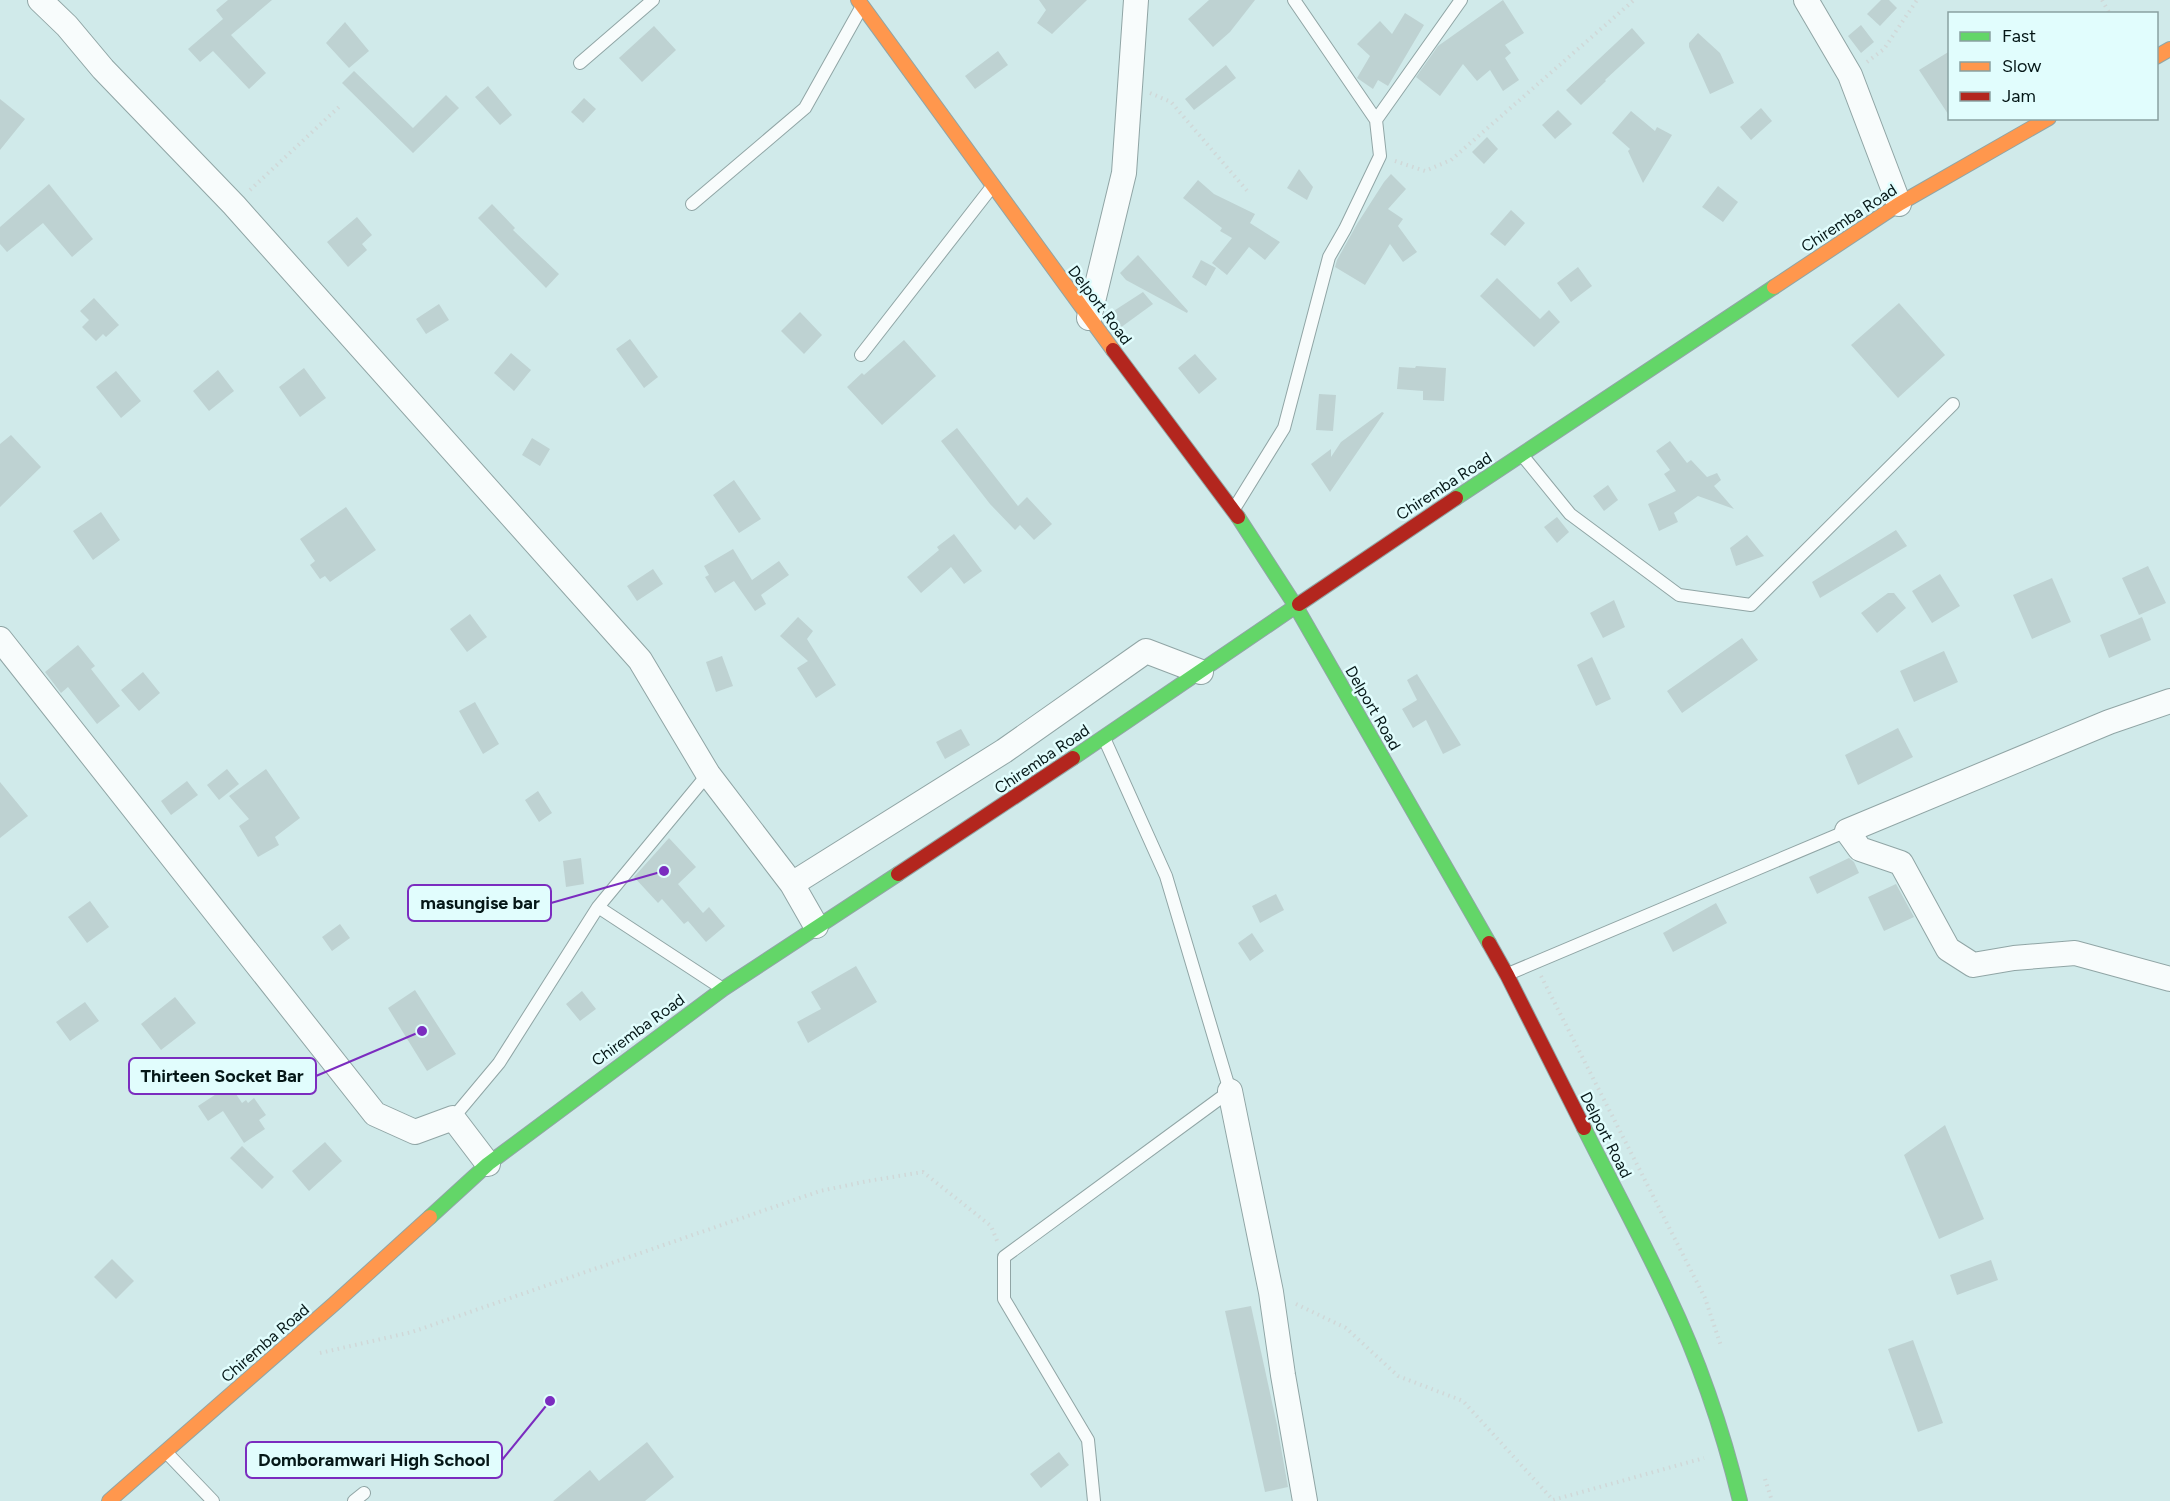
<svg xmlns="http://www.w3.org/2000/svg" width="2170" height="1501" viewBox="0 0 2170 1501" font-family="Figtree,sans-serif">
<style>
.building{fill:#bed2d2}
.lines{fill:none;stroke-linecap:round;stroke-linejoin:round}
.lane-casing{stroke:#90a5a5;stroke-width:14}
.street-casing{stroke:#90a5a5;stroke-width:26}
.fast-casing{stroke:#90a5a5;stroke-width:16}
.slow-casing{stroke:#90a5a5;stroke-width:16}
.jam-casing{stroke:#90a5a5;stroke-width:16}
.path{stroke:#d0d8d8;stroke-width:4;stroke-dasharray:1.5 4.5;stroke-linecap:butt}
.lane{stroke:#f8fcfc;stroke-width:12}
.street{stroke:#f8fcfc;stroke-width:24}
.fast{stroke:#63d668;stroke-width:14}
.slow{stroke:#ff974d;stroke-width:14}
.jam{stroke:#b3261e;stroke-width:14}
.labels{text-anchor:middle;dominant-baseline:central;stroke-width:5;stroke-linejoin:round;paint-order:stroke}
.street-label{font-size:16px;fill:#051717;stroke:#e1fdfd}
.leader{fill:none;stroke:#7b2cbf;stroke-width:2}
.callout-dot{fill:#7b2cbf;stroke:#e1fdfd;stroke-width:2}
.callout{fill:#e1fdfd;stroke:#7b2cbf;stroke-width:2}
.callout-label{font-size:18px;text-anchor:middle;font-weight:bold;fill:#051717}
</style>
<rect width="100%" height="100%" fill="#d0eaea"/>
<path class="building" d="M 228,0 L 272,0 L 231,35 L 266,73 L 249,89 L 213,51 L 200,62 L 188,49 L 223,19 L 216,10 Z
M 1039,0 L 1087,0 L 1052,34 L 1037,23 L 1046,10 Z
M 1209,0 L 1255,0 L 1230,32 L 1213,47 L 1188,19 Z
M 1503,0 L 1524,33 L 1505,45 L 1511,53 L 1505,58 L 1519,80 L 1503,91 L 1490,70 L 1477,81 L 1463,64 L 1440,96 L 1416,77 L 1438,46 Z
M 1881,0 L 1889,0 L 1897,8 L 1880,26 L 1867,14 Z
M 1405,13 L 1424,25 L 1388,86 L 1378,80 L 1373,89 L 1357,78 L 1370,56 L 1357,44 L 1380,21 L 1392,34 Z
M 345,22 L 369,51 L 349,68 L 326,43 Z
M 1861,25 L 1874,42 L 1861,53 L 1848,36 Z
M 654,26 L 676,50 L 642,82 L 619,58 Z
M 1632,28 L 1645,43 L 1605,80 L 1606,81 L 1581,105 L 1566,90 Z
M 1698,33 L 1720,53 L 1734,83 L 1710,94 L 1689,47 L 1689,43 Z
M 998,51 L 1008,65 L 975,89 L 965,76 Z
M 1950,51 L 1950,117 L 1919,70 Z
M 1226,65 L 1236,78 L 1194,110 L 1185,99 Z
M 354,71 L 413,128 L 446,95 L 459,108 L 413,153 L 342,83 Z
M 488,86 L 512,115 L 500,125 L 475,97 Z
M 584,98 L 596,109 L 583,123 L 571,112 Z
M 0,99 L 25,119 L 0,150 Z
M 1761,108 L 1772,121 L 1751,140 L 1740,127 Z
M 1558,110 L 1572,124 L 1555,139 L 1542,125 Z
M 1631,111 L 1655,131 L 1657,127 L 1672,135 L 1643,183 L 1628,151 L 1630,149 L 1612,133 Z
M 1487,137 L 1498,149 L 1484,164 L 1472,152 Z
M 1299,169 L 1313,187 L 1307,200 L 1287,188 Z
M 1391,174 L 1406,189 L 1388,209 L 1403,219 L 1398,226 L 1417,252 L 1403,262 L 1390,244 L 1365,285 L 1335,267 L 1337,260 L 1357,224 L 1384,182 Z
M 1198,180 L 1214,194 L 1255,214 L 1250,223 L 1280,242 L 1265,260 L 1249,247 L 1227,275 L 1212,263 L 1232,238 L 1220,231 L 1222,228 L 1183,198 Z
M 49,184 L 93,239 L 72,257 L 43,223 L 7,252 L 0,244 L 0,227 Z
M 1718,186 L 1738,202 L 1723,222 L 1702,207 Z
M 492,204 L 515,228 L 513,230 L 559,274 L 546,288 L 478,218 Z
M 1511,210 L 1525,223 L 1505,246 L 1490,234 Z
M 357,217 L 372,235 L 362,244 L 367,250 L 348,267 L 327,242 Z
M 1138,255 L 1188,311 L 1187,313 L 1126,280 L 1120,273 Z
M 1201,260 L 1216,268 L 1206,286 L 1192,277 Z
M 1578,267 L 1592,286 L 1571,302 L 1557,283 Z
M 1497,278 L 1540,319 L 1549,310 L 1560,322 L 1534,347 L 1480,296 Z
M 1143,292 L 1153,304 L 1120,328 L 1109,314 Z
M 94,298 L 119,325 L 106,337 L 103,334 L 96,341 L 82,327 L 89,320 L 80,311 Z
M 1899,303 L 1945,355 L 1898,398 L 1851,345 Z
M 439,304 L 449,320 L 426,334 L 416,319 Z
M 800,312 L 822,335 L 804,354 L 781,331 Z
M 630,339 L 658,377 L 644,388 L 616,349 Z
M 904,340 L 936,376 L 882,425 L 847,387 L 862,373 L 864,375 Z
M 511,353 L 531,370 L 514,391 L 494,373 Z
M 1195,354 L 1217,379 L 1199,394 L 1178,368 Z
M 1416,366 L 1446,368 L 1444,401 L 1423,400 L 1423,391 L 1397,389 L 1399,367 L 1415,368 Z
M 304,368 L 326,398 L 300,417 L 279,387 Z
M 218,370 L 234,391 L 209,411 L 193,391 Z
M 116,371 L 141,401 L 121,418 L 96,387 Z
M 1319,394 L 1336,395 L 1333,431 L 1316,430 Z
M 1382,412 L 1384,413 L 1330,492 L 1311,464 L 1331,449 L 1331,457 L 1341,442 Z
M 957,428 L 1018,506 L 1027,497 L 1052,524 L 1034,540 L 1020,525 L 1015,530 L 990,504 L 941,441 Z
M 11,435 L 41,467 L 0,507 L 0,444 Z
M 532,438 L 550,449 L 540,466 L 522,455 Z
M 1670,441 L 1687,463 L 1691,460 L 1707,477 L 1717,473 L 1721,480 L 1714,486 L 1734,509 L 1698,496 L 1674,513 L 1678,522 L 1659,531 L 1648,504 L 1676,491 L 1664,474 L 1670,470 L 1656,451 Z
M 734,480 L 761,519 L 739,533 L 713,495 Z
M 1608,485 L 1618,500 L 1604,511 L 1593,496 Z
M 346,507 L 376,550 L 330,582 L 325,576 L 320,579 L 310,565 L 315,561 L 300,539 Z
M 101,512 L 120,540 L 93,560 L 73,531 Z
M 1557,517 L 1569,532 L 1557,543 L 1544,527 Z
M 1896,530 L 1907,546 L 1820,598 L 1812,582 Z
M 954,534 L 982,571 L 964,584 L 951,567 L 921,593 L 907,577 L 939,550 L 937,547 Z
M 1747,535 L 1764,556 L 1736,566 L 1730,548 Z
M 733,549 L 752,580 L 779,561 L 789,575 L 761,595 L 766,604 L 755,611 L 734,581 L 715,593 L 705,577 L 709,575 L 704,566 Z
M 2148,566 L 2166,603 L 2139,615 L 2122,578 Z
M 653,569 L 663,584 L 637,601 L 627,586 Z
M 1940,574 L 1960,606 L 1932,623 L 1912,591 Z
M 2052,578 L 2071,622 L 2032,639 L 2013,595 Z
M 1888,593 L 1894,593 L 1906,608 L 1877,633 L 1861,613 Z
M 1614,600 L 1625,627 L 1603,638 L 1590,613 Z
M 470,614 L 487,637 L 467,652 L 450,629 Z
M 798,617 L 813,631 L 807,639 L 836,685 L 816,698 L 797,668 L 808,661 L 780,636 Z
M 2142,617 L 2151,640 L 2109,658 L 2100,635 Z
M 1742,638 L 1758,660 L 1682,713 L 1667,691 Z
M 78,645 L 95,666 L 91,669 L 120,706 L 97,724 L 68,687 L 61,693 L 45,672 Z
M 1944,651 L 1958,682 L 1914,702 L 1900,671 Z
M 722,656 L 733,686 L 716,692 L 706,662 Z
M 1592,657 L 1611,699 L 1596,706 L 1577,665 Z
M 143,672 L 160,693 L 139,711 L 121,690 Z
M 1417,674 L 1461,745 L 1443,754 L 1426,720 L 1413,728 L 1402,709 L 1417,700 L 1407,680 Z
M 475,702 L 499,744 L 483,754 L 459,711 Z
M 1898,728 L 1913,757 L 1858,785 L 1845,755 Z
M 961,729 L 970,745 L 945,759 L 936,742 Z
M 227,769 L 239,784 L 219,800 L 207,785 Z
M 266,769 L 300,818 L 275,837 L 279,845 L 258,857 L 239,826 L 249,819 L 229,796 Z
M 187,781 L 198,795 L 171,815 L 161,801 Z
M 0,782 L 28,816 L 0,838 Z
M 538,791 L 552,813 L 539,822 L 525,800 Z
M 669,838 L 696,867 L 678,884 L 703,913 L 709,907 L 725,926 L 706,942 L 688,921 L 684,924 L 662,899 L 658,903 L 634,877 Z
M 581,858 L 584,884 L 566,887 L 563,861 Z
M 1849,858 L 1854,862 L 1859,873 L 1817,894 L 1809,877 Z
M 1896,884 L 1914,917 L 1884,931 L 1868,897 Z
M 1276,894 L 1284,910 L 1260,923 L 1252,906 Z
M 90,901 L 109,927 L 87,943 L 68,917 Z
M 1716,903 L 1727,923 L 1673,952 L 1663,933 Z
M 340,924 L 350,938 L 332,951 L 322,937 Z
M 1252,933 L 1264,951 L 1250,961 L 1238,943 Z
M 856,966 L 877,1002 L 808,1043 L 797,1022 L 821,1009 L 811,992 Z
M 415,990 L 456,1054 L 427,1071 L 388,1008 Z
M 582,991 L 596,1009 L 580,1021 L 566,1004 Z
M 175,997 L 196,1023 L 161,1050 L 141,1024 Z
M 85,1002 L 99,1021 L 70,1041 L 56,1022 Z
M 230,1085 L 242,1103 L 246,1100 L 248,1103 L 254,1098 L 266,1115 L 259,1120 L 265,1129 L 244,1143 L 223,1111 L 208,1121 L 198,1106 Z
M 1945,1125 L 1984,1219 L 1939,1239 L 1904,1155 Z
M 325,1142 L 342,1161 L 309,1191 L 292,1171 Z
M 242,1146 L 274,1177 L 262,1189 L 230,1158 Z
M 112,1259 L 134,1281 L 116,1299 L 94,1277 Z
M 1991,1260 L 1998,1280 L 1957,1295 L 1950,1275 Z
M 1251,1306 L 1277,1425 L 1288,1487 L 1265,1492 L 1225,1311 Z
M 1913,1340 L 1943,1423 L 1918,1432 L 1888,1349 Z
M 647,1442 L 674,1477 L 645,1501 L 553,1501 L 590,1470 L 599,1481 Z
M 1059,1452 L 1069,1465 L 1041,1488 L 1030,1474 Z"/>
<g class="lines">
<g class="lane-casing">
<path id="lane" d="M 1294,0 L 1376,120
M 580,63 L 653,0
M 692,204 L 805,108 L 861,8
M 861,355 L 991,188
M 1522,455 L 1570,514 L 1679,595 L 1751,605 L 1953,404
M 1234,509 L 1284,428 L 1329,257 L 1345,229 L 1380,156 L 1376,120 L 1461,0
M 598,907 L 720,987
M 1508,974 L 1847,831
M 453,1118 L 499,1063 L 598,907 L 708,774
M 166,1452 L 213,1501
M 354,1501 L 364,1493
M 1094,1501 L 1088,1440 L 1004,1299 L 1004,1257 L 1230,1091 L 1166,876 L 1104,738"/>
</g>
<g class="street-casing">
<path id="street" d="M 40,0 L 67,26 L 103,69 L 234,205 L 640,660 L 708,774 L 792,884 L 816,926
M 1806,0 L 1850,75 L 1899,204
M 1089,318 L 1124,173 L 1136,0
M 0,639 L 375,1114 L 415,1132 L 453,1118 L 488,1164
M 2170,701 L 2109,722 L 1847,831 L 1860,849 L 1901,863 L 1948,949 L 1973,965 L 2014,958 L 2075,953 L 2170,979
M 792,884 L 1004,751 L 1146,651 L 1201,672
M 1230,1091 L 1271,1292 L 1283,1375 L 1305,1501"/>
</g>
<g class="fast-casing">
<path id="fast" d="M 1456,498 L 1774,287
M 1238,517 L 1295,605 L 1489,943
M 1073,758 L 1299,604
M 1584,1128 C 1612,1184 1642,1239 1668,1295 C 1699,1360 1723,1431 1740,1501
M 430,1217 L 488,1164 L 723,989 L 898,874"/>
</g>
<g class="slow-casing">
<path id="slow" d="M 858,0 L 1113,350
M 2156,57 L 2170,49
M 1774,287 L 1899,204 L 2049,118
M 109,1501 L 334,1304 L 430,1217"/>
</g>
<g class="jam-casing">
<path id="jam" d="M 1113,350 L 1238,517
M 1299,604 L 1456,498
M 898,874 L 1073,758
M 1489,943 L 1507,975 L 1584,1128"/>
</g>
<path class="path" d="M 2102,0 L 2110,14
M 1867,62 L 1884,49 L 1917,0
M 1150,93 L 1171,102 L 1249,193
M 1395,161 L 1425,171 L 1451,160 L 1634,0
M 250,190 L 340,106
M 1541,976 L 1705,1298 L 1721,1346
M 1296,1304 L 1346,1328 L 1398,1376 L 1463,1401 L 1553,1500 L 1704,1458
M 320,1353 L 412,1332 L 820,1191 L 868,1181 L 923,1172 L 991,1226 L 998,1243
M 1765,1479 L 1772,1501"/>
<use href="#lane" class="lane"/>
<use href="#street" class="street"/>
<use href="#fast" class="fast"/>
<use href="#slow" class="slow"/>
<use href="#jam" class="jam"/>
</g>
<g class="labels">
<g class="street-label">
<text transform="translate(1849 218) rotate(-33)">Chiremba Road</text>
<text transform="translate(1100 305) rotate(53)">Delport Road</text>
<text transform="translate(1444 486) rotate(-33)">Chiremba Road</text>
<text transform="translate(1373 708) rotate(60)">Delport Road</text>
<text transform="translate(1042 759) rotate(-34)">Chiremba Road</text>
<text transform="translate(638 1030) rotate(-36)">Chiremba Road</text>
<text transform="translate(1606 1135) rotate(63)">Delport Road</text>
<text transform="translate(265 1343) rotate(-41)">Chiremba Road</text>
</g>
</g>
<path class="leader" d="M664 871L551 903M422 1031L316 1076M550 1401L502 1460"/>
<g class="callout-dot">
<circle cx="664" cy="871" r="6"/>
<circle cx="422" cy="1031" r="6"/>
<circle cx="550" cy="1401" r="6"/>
</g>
<g class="callout">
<rect x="408" y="885" width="143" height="36" rx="6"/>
<rect x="129" y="1058" width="187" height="36" rx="6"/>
<rect x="246" y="1442" width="256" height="36" rx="6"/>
</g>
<g class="callout-label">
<text x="480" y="909">masungise bar</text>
<text x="222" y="1082">Thirteen Socket Bar</text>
<text x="374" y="1466">Domboramwari High School</text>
</g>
<rect x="1948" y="12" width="210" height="108" fill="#e1fdfd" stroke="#89a1a1" stroke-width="1.5"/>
<rect x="1960" y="32" width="30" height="9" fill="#63d668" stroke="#89a1a1" stroke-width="1.5"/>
<text x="2002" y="42" font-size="18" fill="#051717">Fast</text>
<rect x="1960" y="62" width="30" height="9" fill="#ff974d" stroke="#89a1a1" stroke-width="1.5"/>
<text x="2002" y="72" font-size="18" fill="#051717">Slow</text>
<rect x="1960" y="92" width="30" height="9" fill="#b3261e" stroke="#89a1a1" stroke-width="1.5"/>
<text x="2002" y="102" font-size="18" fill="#051717">Jam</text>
</svg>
